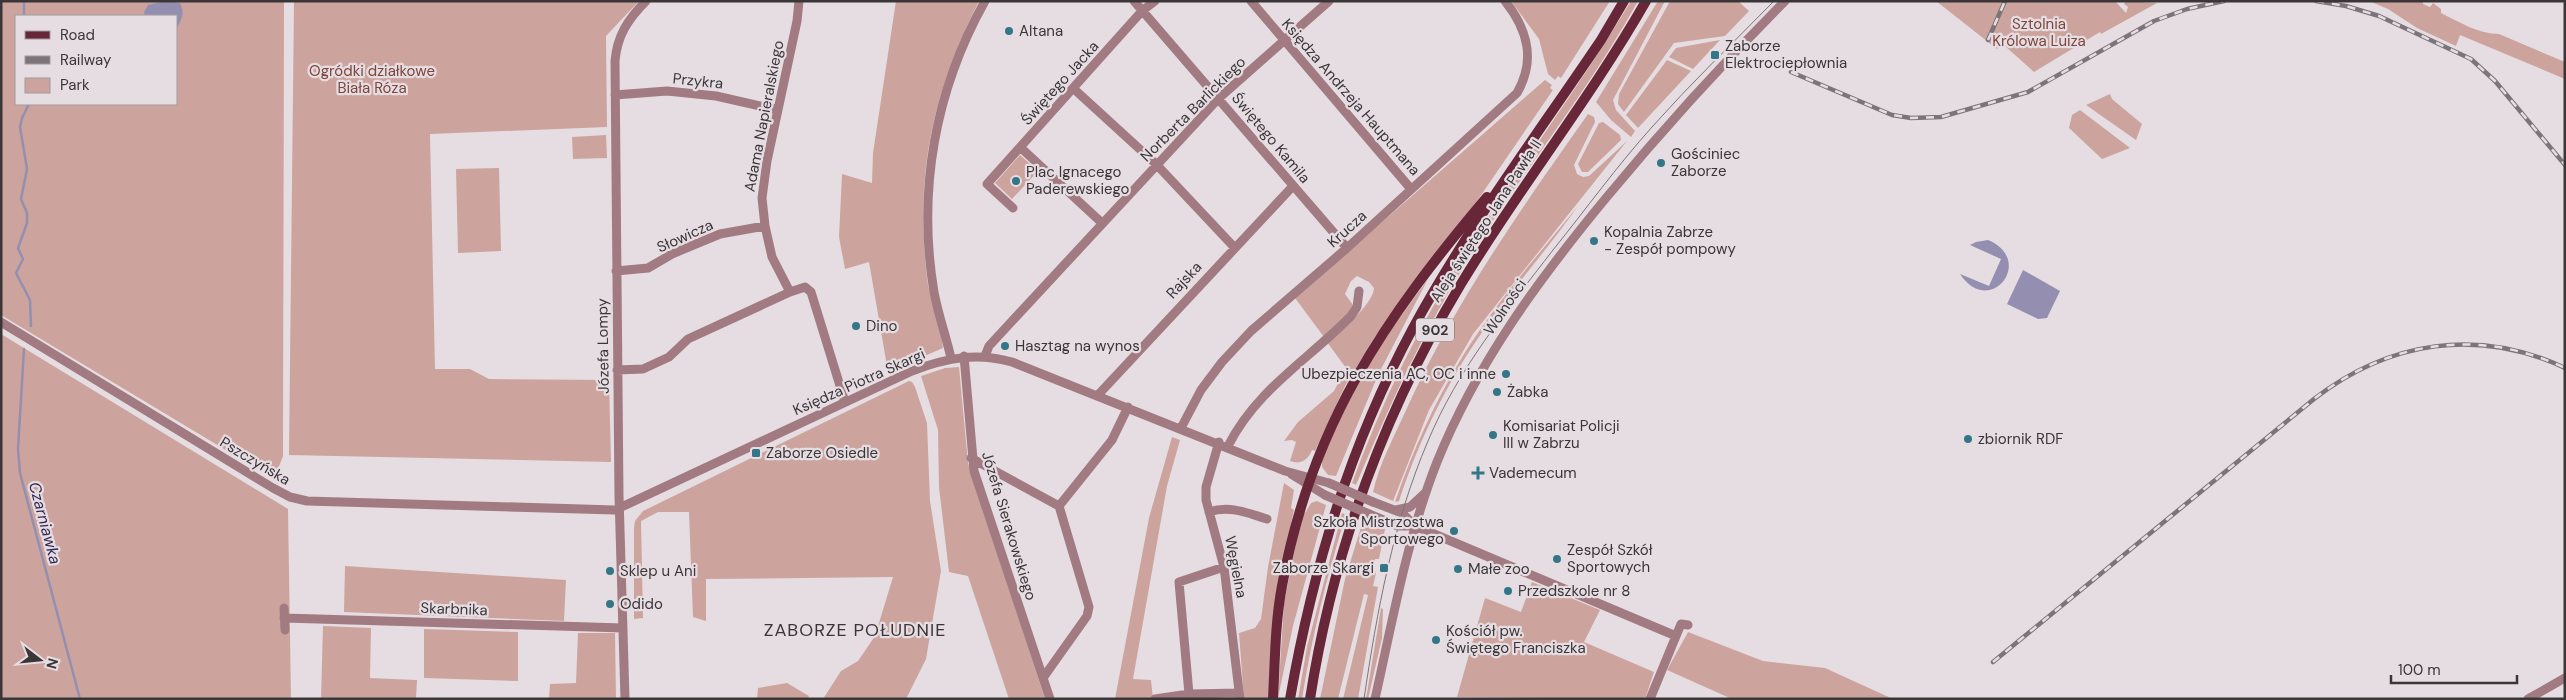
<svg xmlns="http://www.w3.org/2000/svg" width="2566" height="700" viewBox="0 0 2566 700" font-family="'DM Sans',sans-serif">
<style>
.green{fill:#cca49d;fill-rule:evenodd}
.water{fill:#948fb1}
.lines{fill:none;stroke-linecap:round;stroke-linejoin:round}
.stream{stroke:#948fb1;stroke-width:2.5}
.minor{stroke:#a27b82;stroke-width:9}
.major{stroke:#672739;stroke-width:10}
.tram{stroke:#7b7579;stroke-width:1}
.rail-casing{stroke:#7b7579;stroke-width:4.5}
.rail{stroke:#e6dde2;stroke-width:2.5;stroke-dasharray:8;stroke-linecap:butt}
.minor-bridge{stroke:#a27b82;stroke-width:9}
.poi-dot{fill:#337687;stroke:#e6dde2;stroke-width:2}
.labels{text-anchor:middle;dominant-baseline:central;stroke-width:4.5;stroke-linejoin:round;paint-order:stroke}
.shield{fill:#e6dde2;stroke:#6e686b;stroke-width:1}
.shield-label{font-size:14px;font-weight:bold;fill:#3a3638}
.park-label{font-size:15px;fill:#7d453b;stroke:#e6dde2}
.poi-label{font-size:15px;fill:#3a3638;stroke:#e6dde2;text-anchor:start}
.street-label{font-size:15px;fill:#3a3638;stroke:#e6dde2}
.water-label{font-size:16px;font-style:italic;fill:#312654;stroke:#e6dde2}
.quarter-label{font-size:18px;letter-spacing:1px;fill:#3a3638;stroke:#e6dde2}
</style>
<rect width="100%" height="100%" fill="#e6dde2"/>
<path class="green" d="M 1,1 L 284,1 L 283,456 L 274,479 L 1,315 ZM 16,16 L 176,16 L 176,104 L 16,104 Z
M 294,1 L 639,1 L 606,36 L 607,127 L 430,134 L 435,369 L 470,369 L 489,379 L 609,380 L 611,462 L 289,455 Z
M 896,1 L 979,1 C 932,94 915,174 927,278 C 930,302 941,325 943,348 L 888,372 L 869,262 L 845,269 L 839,237 L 842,174 L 872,183 L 873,153 Z
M 1511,1 L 1610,1 L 1561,78 L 1558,76 L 1555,80 L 1548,74 L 1539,39 Z
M 1631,1 L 1638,1 C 1590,88 1528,165 1475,248 C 1427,324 1390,403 1356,485 L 1352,483 C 1382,402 1419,325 1466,252 C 1519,167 1579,87 1631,1 Z
M 1658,1 L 1665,1 L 1613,100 L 1616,110 L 1635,131 L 1631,137 L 1611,120 L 1596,102 Z
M 1670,1 L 1738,1 L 1749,11 L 1725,36 L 1674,43 L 1624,112 L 1618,104 L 1619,94 Z
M 1936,1 L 2115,1 L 2126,13 L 2128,7 L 2124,4 L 2126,1 L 2157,3 L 2101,34 L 2100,32 L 2034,72 L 2005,46 L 2001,40 L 1997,49 Z
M 2369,1 L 2423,1 L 2423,4 L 2430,7 L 2433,3 L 2441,9 L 2441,13 C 2459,22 2479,34 2499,34 L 2565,62 L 2565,79 L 2460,35 L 2456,46 L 2417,28 L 2388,9 Z
M 1720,40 L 1693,69 L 1669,57 L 1676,48 Z
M 1667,60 L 1691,71 L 1638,128 L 1626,115 Z
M 1545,80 L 1552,85 L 1550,88 L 1553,90 L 1477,201 L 1374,338 L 1345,386 L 1315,451 L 1312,450 C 1308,460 1301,465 1290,461 L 1296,442 L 1292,440 L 1284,441 L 1298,422 L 1334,391 L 1346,368 L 1327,342 C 1340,331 1373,305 1374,288 L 1369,282 L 1357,276 L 1351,281 L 1345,294 L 1353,305 L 1353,309 L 1324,337 L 1295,298 Z
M 2110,94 L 2112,99 L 2142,124 L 2136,140 L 2086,105 Z
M 2080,110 L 2130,148 L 2102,159 L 2069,128 L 2072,115 Z
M 1588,114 L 1594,117 L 1595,122 L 1574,165 L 1577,174 L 1583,177 L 1589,176 L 1627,141 L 1473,334 L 1429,410 L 1393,501 L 1373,492 C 1379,464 1395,435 1407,408 C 1455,302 1521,209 1588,114 Z
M 1603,122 L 1620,135 L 1621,140 L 1588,172 L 1582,172 L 1578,164 L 1599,123 Z
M 606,135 L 607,158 L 573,159 L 572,137 Z
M 1020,155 L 1038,171 L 1012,199 L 995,183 Z
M 499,168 L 501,251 L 458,253 L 456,169 Z
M 1578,206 C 1550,246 1518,282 1490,321 C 1450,376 1420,437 1399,501 L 1395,502 C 1413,450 1435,401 1464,354 C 1497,301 1539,254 1578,206 Z
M 1428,279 L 1378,375 L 1336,476 L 1328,475 L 1322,467 L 1322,454 L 1371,357 Z
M 1,334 L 288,509 L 291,699 L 1,699 Z
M 959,367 L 968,463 L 1045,699 L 1009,699 L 968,576 L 949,572 L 939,487 L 938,430 L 921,376 L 945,368 Z
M 909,381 L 912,382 L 915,387 L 927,423 L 930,501 L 941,571 L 926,659 L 906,699 L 823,699 L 841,671 L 858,661 L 875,636 L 893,577 L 706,579 L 706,621 L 693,617 L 689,512 L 658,512 L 641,521 L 643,618 L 634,619 L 634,528 L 635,521 L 643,511 Z
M 1172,437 L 1180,440 L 1167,486 L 1133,679 L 1151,680 L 1153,699 L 1115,699 L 1149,518 Z
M 1284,483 L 1294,490 L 1291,508 L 1294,510 L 1285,551 L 1269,699 L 1244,699 L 1239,633 L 1255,628 L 1261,619 L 1268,567 Z
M 1317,501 L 1326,505 L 1293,626 L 1278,698 L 1284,603 L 1302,513 L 1305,513 L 1311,503 Z
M 1342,513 L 1346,515 C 1327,575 1312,636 1302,699 L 1298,699 L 1307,647 Z
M 1363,521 L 1385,529 L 1379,559 L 1375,559 L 1372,571 L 1376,573 L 1373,586 L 1378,587 L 1358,699 L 1343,699 L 1368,595 L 1364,594 L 1338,699 L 1320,699 L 1345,579 Z
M 345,566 L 566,580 L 564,621 L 344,612 Z
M 1532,582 L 1600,610 L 1584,642 L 1654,672 L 1645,699 L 1457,697 L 1485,598 L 1521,612 Z
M 1381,608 L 1383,609 L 1382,638 L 1368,699 L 1366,699 Z
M 323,626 L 371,628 L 370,678 L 417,680 L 416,699 L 321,699 Z
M 424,629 L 518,632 L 518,681 L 424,678 Z
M 1688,632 L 1763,661 L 1825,668 L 1893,699 L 1732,699 L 1667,670 Z
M 578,633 L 615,633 L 616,699 L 549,699 L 550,684 L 576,683 Z
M 787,683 L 809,696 L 808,699 L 757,699 L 758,688 Z"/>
<path class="water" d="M 166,1 L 180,3 C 185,13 182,19 176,29 L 176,16 L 145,16 L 144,12 L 148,5 Z
M 1988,240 C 2036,260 1990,319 1960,274 L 1989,286 L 2001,259 L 1970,245 L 1976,242 Z
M 2023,270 L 2060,291 L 2047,318 L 2038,319 L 2007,304 Z"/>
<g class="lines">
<path class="stream" d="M 24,16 L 24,1
M 29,104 L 22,118 L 20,127 L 27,169 L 21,199 L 27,213 L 27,223 L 18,248 L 23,259 L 16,273 L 30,300 L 31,326
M 24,349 L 18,449 L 20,473 L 80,699"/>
<path class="minor" d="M 1134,1 L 1347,248
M 1251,1 L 1411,189
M 1074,89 L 1156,164 L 1234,247
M 615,95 L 667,91 L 716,96 L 778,110
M 1020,147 L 1102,223
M 1013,208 L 987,184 L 1142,11 L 1155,1
M 616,271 L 648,268 L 672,254 L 720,234 L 765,226
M 790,292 L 772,257 L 765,226 L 762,198 L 767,161 L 797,21 L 799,1
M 1,322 L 273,488 L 290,497 L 307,501 L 615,510 L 912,371 C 946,358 976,352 1012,362 L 1285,471 L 1329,483
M 964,356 L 974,471 L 1050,699
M 985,356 L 989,346 L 1219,98 L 1329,1
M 951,358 C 946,336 938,314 934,292 C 917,191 935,90 985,1
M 617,370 L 643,369 L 669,357 L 688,339 L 790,292 L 805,287 L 811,292 L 845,402
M 1098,395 L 1293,186
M 1181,428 L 1201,390 L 1222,362 L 1251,331 L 1347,248 L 1517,93 C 1536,60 1528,30 1505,1
M 1219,442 L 1206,487 L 1206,500 L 1224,567 L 1240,699
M 1228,446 C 1257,389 1308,360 1351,316 L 1357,307 L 1359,291
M 971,458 L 1059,506 L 1089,607 L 1087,616 L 1043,678
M 1291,474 L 1325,495
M 1373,502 L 1402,513 L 1415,526
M 1059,506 L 1112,440 L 1128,407
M 1396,510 L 1410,507 L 1425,493
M 1209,512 C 1230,505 1247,513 1267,519
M 1369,514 L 1398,526 L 1415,526 L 1427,531 L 1676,636 L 1681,624 L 1688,625
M 1224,567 L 1179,582 L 1189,694 L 1239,693
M 284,608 L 285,630
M 284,618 L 623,628
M 625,699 L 619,496 L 615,61 C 617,36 628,19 646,1
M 1155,699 L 1189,694
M 1375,699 C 1393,619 1407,538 1437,462 C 1477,363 1539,279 1606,198 C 1663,129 1722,64 1785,1
M 1650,699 L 1676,636
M 2528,699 L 2565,678"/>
<path class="major" d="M 1273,699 C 1275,661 1275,623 1282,586 C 1311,425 1384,319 1487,197
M 1290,699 C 1313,568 1350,445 1413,328 C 1468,227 1537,135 1601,40 L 1624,1
M 1310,699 C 1333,552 1384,412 1461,284 C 1519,188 1590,99 1646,1"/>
<path class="tram" d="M 1364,699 C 1377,611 1393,523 1428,441 C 1458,369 1506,311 1553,250 C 1586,209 1617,166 1652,127 C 1691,83 1733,43 1774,1"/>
<g class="rail-casing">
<path id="rail" d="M 2316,1 L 2346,6 L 2379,16 L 2471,59 L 2495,81 L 2565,165
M 1988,40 L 2005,1
M 1791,72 L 1892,115 L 1911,118 L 1941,117 L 2028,92 L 2154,21 L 2187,9 L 2224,1
M 1993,662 L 2314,399 C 2389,341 2478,327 2565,368"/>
</g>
<use href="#rail" class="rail"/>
<path class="minor-bridge" d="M 1329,483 L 1373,502
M 1325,495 L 1369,514"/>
</g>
<g class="poi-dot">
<circle cx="1009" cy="31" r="5"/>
<rect x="1710" y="50" width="10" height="10" rx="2.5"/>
<circle cx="1661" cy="163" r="5"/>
<circle cx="1016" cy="181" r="5"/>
<circle cx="1594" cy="241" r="5"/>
<circle cx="856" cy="326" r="5"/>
<circle cx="1005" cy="346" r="5"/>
<circle cx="1506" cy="374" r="5"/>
<circle cx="1497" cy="392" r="5"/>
<circle cx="1493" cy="435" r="5"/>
<circle cx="1968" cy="439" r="5"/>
<rect x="751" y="448" width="10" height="10" rx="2.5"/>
<path d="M1475.5 465.5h5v5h5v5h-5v5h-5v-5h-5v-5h5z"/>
<circle cx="1454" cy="531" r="5"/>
<circle cx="1557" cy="559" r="5"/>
<rect x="1379" y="563" width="10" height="10" rx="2.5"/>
<circle cx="1458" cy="569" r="5"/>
<circle cx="610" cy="571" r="5"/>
<circle cx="1508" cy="591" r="5"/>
<circle cx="610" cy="604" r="5"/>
<circle cx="1436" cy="640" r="5"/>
</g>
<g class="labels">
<rect class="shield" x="1416" y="318.5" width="38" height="23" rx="4"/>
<g class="shield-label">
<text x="1435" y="330">902</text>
</g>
<g class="park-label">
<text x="2039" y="24">Sztolnia<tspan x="2039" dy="17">Królowa Luiza</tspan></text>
<text x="372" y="71">Ogródki działkowe<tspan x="372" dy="17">Biała Róza</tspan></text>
</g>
<g class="poi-label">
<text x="1019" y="31">Altana</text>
<text x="1725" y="46">Zaborze<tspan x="1725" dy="17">Elektrociepłownia</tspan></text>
<text x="1671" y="154">Gościniec<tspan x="1671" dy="17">Zaborze</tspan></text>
<text x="1026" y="172">Plac Ignacego<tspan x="1026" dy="17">Paderewskiego</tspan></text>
<text x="1604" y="232">Kopalnia Zabrze<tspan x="1604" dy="17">- Zespół pompowy</tspan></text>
<text x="866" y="326">Dino</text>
<text x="1015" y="346">Hasztag na wynos</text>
<text x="1496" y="374" text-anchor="end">Ubezpieczenia AC, OC i inne</text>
<text x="1507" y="392">Żabka</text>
<text x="1503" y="426">Komisariat Policji<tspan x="1503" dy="17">III w Zabrzu</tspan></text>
<text x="1978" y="439">zbiornik RDF</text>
<text x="766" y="453">Zaborze Osiedle</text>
<text x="1489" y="473">Vademecum</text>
<text x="1444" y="522" text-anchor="end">Szkoła Mistrzostwa<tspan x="1444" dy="17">Sportowego</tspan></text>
<text x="1567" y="550">Zespół Szkół<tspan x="1567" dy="17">Sportowych</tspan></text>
<text x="1374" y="568" text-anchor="end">Zaborze Skargi</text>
<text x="1468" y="569">Małe zoo</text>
<text x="620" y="571">Sklep u Ani</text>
<text x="1518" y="591">Przedszkole nr 8</text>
<text x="620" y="604">Odido</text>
<text x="1446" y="631">Kościół pw.<tspan x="1446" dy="17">Świętego Franciszka</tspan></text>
</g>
<g class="street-label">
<text transform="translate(698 81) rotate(6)">Przykra</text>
<text transform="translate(1060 83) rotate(-48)">Świętego Jacka</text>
<text transform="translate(1351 97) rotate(49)">Księdza Andrzeja Hauptmana</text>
<text transform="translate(1193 109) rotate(-45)">Norberta Barlickiego</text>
<text transform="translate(764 116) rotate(-79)">Adama Napieralskiego</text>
<text transform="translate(1271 138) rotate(50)">Świętego Kamila</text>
<text transform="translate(1486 221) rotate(-57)">Aleja świętego Jana Pawła II</text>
<text transform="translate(1347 229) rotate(-42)">Krucza</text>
<text transform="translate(685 236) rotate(-24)">Słowicza</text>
<text transform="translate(1184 280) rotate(-47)">Rajska</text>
<text transform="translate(1505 307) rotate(-56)">Wolności</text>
<text transform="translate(603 346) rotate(-91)">Józefa Lompy</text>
<text transform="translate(859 382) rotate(-24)">Księdza Piotra Skargi</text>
<text transform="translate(255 461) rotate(31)">Pszczyńska</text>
<text transform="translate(1009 526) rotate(73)">Józefa Sierakowskiego</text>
<text transform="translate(1236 567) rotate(79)">Węgielna</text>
<text transform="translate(454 609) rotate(2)">Skarbnika</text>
</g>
<g class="water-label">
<text transform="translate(45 523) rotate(75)">Czarniawka</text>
</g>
<g class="quarter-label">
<text x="855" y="630">ZABORZE POŁUDNIE</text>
</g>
</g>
<rect width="2566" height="700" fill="none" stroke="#3a3638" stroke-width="5"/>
<rect x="15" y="15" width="162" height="90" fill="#e6dde2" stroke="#a19a9e"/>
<rect x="25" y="31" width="25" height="8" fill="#672739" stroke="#a19a9e"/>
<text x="60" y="40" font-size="15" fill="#3a3638">Road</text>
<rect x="25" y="56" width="25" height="8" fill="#7b7579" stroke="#a19a9e"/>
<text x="60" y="65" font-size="15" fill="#3a3638">Railway</text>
<rect x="25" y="78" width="25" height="15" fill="#cca49d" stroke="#a19a9e"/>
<text x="60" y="90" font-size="15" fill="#3a3638">Park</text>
<g transform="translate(40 660) rotate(106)" stroke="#e6dde2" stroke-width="4" paint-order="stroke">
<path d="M0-4L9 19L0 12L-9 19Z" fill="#3a3638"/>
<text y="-8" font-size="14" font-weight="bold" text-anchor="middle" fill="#3a3638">N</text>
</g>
<path d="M2391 675v8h126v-8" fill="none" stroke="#3a3638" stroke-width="2.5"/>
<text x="2398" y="675" font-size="15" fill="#3a3638" stroke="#e6dde2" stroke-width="4" paint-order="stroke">100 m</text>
</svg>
